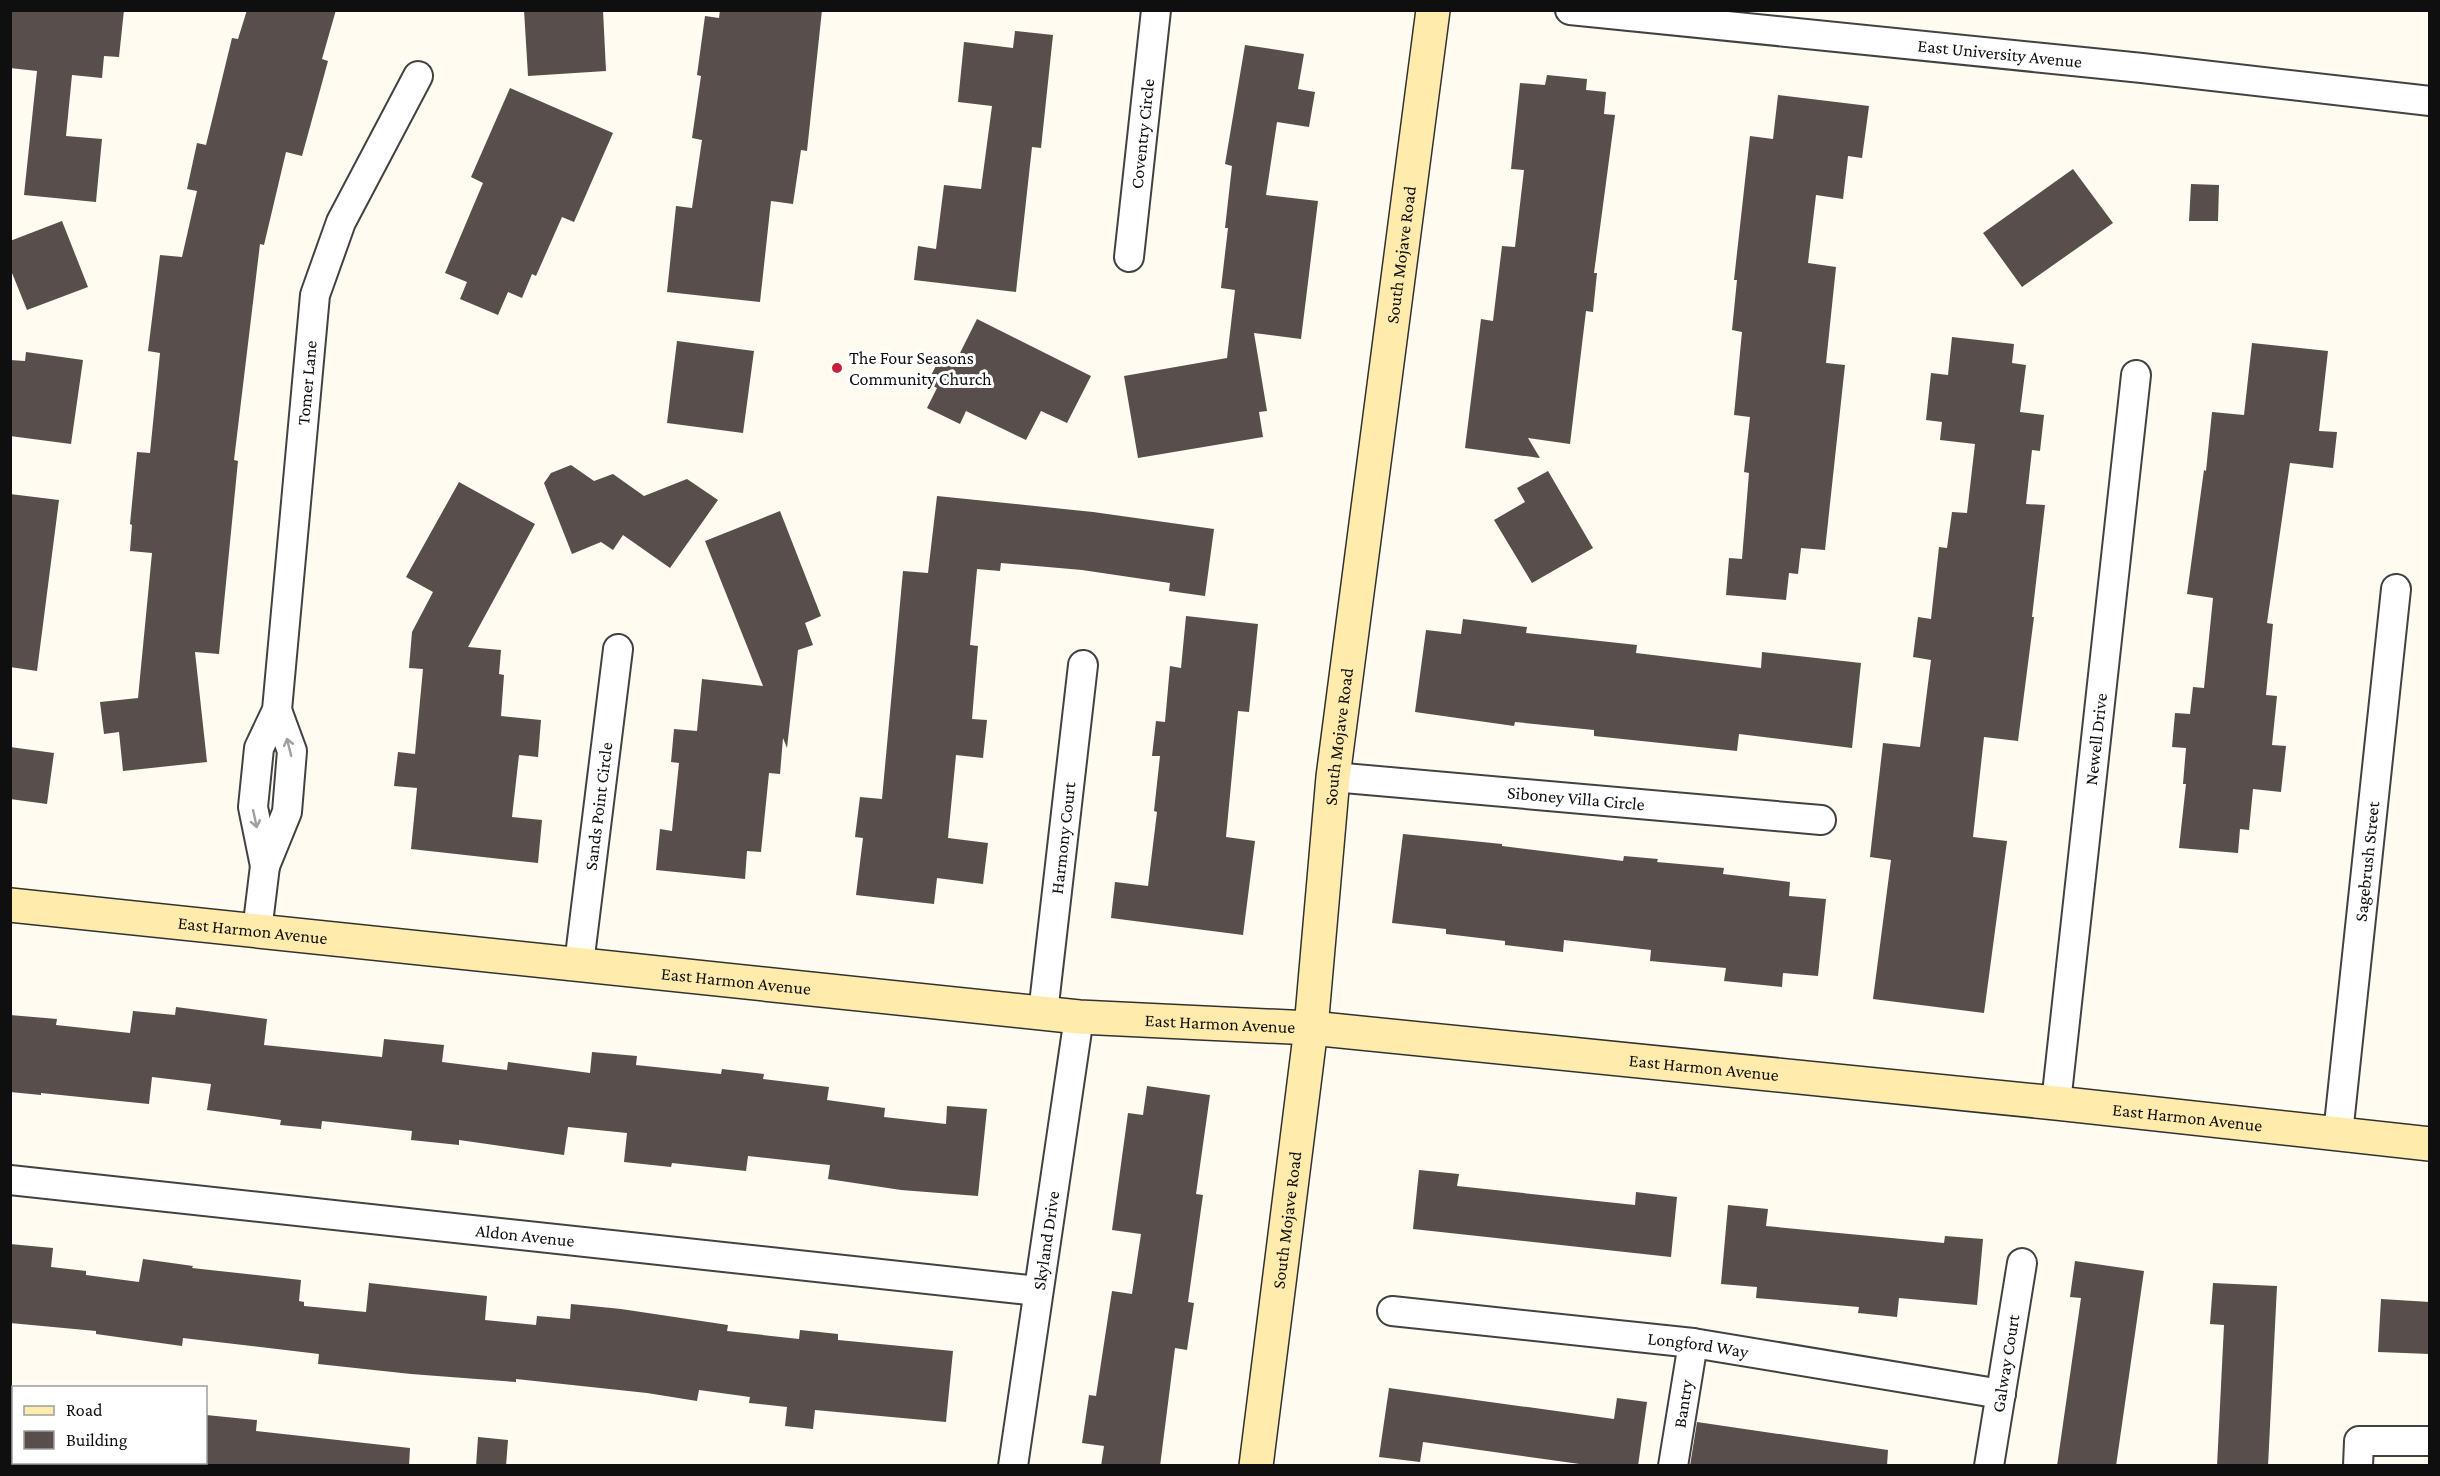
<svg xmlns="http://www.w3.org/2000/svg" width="2440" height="1476" viewBox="0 0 2440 1476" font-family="'Crimson Pro',serif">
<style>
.building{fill:#584e4b}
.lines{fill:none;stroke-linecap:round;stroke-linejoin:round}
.street-casing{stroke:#424242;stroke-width:32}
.secondary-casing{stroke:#313131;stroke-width:36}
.street{stroke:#fff;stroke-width:28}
.secondary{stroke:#ffecac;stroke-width:33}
.oneway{stroke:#9f9f9f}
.poi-dot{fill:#c7203c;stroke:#fff;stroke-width:2}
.labels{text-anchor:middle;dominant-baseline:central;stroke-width:6;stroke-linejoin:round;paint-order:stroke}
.street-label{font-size:18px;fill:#0f0f0f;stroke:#fff}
.poi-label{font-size:18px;fill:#0f0f0f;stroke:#fff;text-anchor:start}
</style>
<rect width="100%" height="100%" fill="#fffbf1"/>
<path class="building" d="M 10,10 L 124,10 L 119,57 L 104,56 L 102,78 L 72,75 L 66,136 L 102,139 L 96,202 L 24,195 L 37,71 L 10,68 Z
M 247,10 L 336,10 L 322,59 L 328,61 L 302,156 L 286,152 L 264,245 L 260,244 L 234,460 L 238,461 L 219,654 L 195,652 L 207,762 L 123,771 L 119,732 L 104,734 L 100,702 L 138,698 L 152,553 L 130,551 L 132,525 L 130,524 L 137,452 L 150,453 L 160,353 L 148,351 L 160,255 L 182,257 L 197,191 L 187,189 L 197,143 L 206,145 L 232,38 L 238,39 Z
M 524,10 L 603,10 L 606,71 L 528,76 Z
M 720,10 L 822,10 L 807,151 L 801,150 L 793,204 L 771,201 L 760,302 L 667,292 L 676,206 L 692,208 L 702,140 L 692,138 L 701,76 L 697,75 L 705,16 L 719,18 Z
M 1015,31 L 1053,35 L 1041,148 L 1032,147 L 1016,292 L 914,280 L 918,246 L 936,249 L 944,185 L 981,189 L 992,106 L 958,102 L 964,42 L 1013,48 Z
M 1245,45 L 1304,54 L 1298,89 L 1315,92 L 1309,127 L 1277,122 L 1266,195 L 1318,201 L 1301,339 L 1254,333 L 1267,411 L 1259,412 L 1263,437 L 1138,458 L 1124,376 L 1227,358 L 1235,290 L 1221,288 L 1228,228 L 1225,228 L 1232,166 L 1225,164 Z
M 1547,75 L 1587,79 L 1586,90 L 1606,92 L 1604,114 L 1615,115 L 1594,273 L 1597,273 L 1593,312 L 1586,311 L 1570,444 L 1528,438 L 1540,458 L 1465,448 L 1481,319 L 1493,321 L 1502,246 L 1515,247 L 1524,170 L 1511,169 L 1520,83 L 1545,85 Z
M 510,88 L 613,133 L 574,222 L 562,217 L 536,276 L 532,274 L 522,298 L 508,292 L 498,315 L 460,299 L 467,282 L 445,273 L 483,183 L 471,177 Z
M 1778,95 L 1869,106 L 1862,158 L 1848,156 L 1843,199 L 1816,195 L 1808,263 L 1836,267 L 1826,363 L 1845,365 L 1825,550 L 1801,548 L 1798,574 L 1789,573 L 1786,600 L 1726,595 L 1729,558 L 1742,559 L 1749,473 L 1744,472 L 1750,417 L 1734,415 L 1742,332 L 1732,330 L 1737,280 L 1734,280 L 1750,136 L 1773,139 Z
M 2073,169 L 2113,223 L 2022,287 L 1983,233 Z
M 2191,184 L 2219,185 L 2218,221 L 2189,221 Z
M 62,221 L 88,287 L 27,310 L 10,268 L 10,241 Z
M 977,319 L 1091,376 L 1067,423 L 1041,411 L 1026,440 L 966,411 L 960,424 L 927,408 L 937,388 L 927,383 L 940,358 L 954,365 Z
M 1952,337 L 2014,344 L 2012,363 L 2026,365 L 2020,412 L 2044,415 L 2040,451 L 2032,450 L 2026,504 L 2045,505 L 2032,617 L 2034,617 L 2018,741 L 1984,737 L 1973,837 L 2007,841 L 1984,1013 L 1873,999 L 1891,860 L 1870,857 L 1883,743 L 1920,747 L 1931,660 L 1913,657 L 1918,617 L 1931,619 L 1939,547 L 1947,548 L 1952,512 L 1967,513 L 1975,444 L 1940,440 L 1942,422 L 1926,420 L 1931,373 L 1948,375 Z
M 677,341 L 754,351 L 743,433 L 667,423 Z
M 2252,343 L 2328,351 L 2319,431 L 2337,432 L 2333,468 L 2290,463 L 2267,623 L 2273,624 L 2266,695 L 2277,696 L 2272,745 L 2286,746 L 2281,792 L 2253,789 L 2249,830 L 2240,829 L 2238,853 L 2179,848 L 2186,784 L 2183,784 L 2186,748 L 2172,747 L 2175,713 L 2190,714 L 2193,687 L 2204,688 L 2213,598 L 2187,594 L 2204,470 L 2206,471 L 2212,412 L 2244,415 Z
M 26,352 L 83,360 L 71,444 L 10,436 L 10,360 L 25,361 Z
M 571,465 L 594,481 L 613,474 L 644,496 L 687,479 L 718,500 L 670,568 L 623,535 L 613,550 L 601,542 L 572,554 L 544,483 L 551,473 Z
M 1548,471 L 1593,548 L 1532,583 L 1494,520 L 1525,502 L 1517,488 Z
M 459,482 L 535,524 L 468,647 L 501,650 L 499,674 L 504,675 L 501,716 L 541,720 L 538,757 L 519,755 L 512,817 L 542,820 L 538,863 L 411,849 L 417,788 L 394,786 L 398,752 L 415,754 L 423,669 L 409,668 L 412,632 L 433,592 L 406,577 Z
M 10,494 L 59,500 L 37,671 L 10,667 Z
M 937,496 L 1093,512 L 1214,529 L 1205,596 L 1169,591 L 1170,583 L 1082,570 L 1001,563 L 1000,571 L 977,569 L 970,645 L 978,646 L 972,719 L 987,720 L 983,758 L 956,755 L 948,838 L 988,843 L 983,884 L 937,878 L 934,904 L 856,895 L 863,838 L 855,837 L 860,797 L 882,799 L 903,571 L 928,573 Z
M 780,511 L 821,616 L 805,623 L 813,645 L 798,650 L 787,748 L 783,738 L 780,774 L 769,773 L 761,852 L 747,851 L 745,879 L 656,870 L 660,829 L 672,831 L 679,763 L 671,762 L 674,729 L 697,731 L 702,679 L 763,686 L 705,541 Z
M 1186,616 L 1258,624 L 1249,712 L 1238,711 L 1226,837 L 1255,841 L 1243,935 L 1111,918 L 1115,882 L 1148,886 L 1157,812 L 1154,811 L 1160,756 L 1152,756 L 1156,721 L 1165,722 L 1170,666 L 1181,668 Z
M 1463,619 L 1527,627 L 1526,633 L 1637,645 L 1636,653 L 1761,668 L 1762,652 L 1861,663 L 1852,748 L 1739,734 L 1737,751 L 1594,736 L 1594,730 L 1515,722 L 1514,726 L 1415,712 L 1426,630 L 1461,634 Z
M 10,747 L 54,753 L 47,804 L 10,799 Z
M 1403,834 L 1502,844 L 1502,846 L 1623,861 L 1624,856 L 1658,859 L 1657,862 L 1724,868 L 1723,874 L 1790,882 L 1789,896 L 1826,899 L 1818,976 L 1783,973 L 1782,987 L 1724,981 L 1726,968 L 1650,961 L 1651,950 L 1564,940 L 1563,952 L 1505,945 L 1505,941 L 1446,934 L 1446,929 L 1392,923 Z
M 176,1007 L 267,1019 L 264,1045 L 382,1057 L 384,1039 L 444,1045 L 442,1062 L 507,1070 L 508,1062 L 590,1073 L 592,1052 L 637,1056 L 636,1065 L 721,1074 L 722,1069 L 764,1074 L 763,1079 L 829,1087 L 827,1100 L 885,1108 L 884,1117 L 946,1124 L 947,1106 L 987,1109 L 978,1196 L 901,1190 L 828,1179 L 830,1165 L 748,1156 L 746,1171 L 672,1163 L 671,1167 L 624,1162 L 627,1133 L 568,1127 L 564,1155 L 459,1140 L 459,1145 L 411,1140 L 412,1131 L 322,1121 L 321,1129 L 280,1125 L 281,1120 L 207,1110 L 211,1084 L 152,1077 L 149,1104 L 41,1093 L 41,1095 L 10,1092 L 10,1015 L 57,1019 L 56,1025 L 130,1033 L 133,1011 L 175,1015 Z
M 1147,1086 L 1210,1095 L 1196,1194 L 1203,1195 L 1188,1302 L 1194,1303 L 1187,1350 L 1175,1348 L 1160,1466 L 1101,1466 L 1104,1446 L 1082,1443 L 1089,1395 L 1096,1396 L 1112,1291 L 1132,1294 L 1141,1234 L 1112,1230 L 1128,1113 L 1143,1115 Z
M 1419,1170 L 1459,1174 L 1457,1186 L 1635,1205 L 1636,1192 L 1677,1197 L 1671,1257 L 1413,1229 Z
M 1728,1205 L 1768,1209 L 1766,1226 L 1944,1243 L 1945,1236 L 1983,1239 L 1977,1305 L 1899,1298 L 1897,1317 L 1858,1313 L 1859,1307 L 1756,1298 L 1757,1287 L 1721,1284 Z
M 10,1244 L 53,1248 L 51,1267 L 86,1271 L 86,1275 L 139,1282 L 143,1259 L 193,1266 L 192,1268 L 301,1280 L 299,1301 L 304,1302 L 304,1306 L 366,1312 L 369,1283 L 487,1296 L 485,1320 L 536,1325 L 537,1316 L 570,1319 L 571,1304 L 621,1309 L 728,1325 L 727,1331 L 799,1339 L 800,1330 L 838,1334 L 838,1340 L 953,1351 L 946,1422 L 815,1410 L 813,1429 L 785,1426 L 787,1407 L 749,1403 L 750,1397 L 699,1390 L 697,1401 L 647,1393 L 516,1379 L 516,1382 L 411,1374 L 318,1364 L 319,1354 L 183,1338 L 182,1346 L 96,1334 L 96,1331 L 10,1323 Z
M 2075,1261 L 2144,1271 L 2116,1466 L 2057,1466 L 2081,1298 L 2070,1297 Z
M 2213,1283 L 2277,1286 L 2268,1466 L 2217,1466 L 2224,1325 L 2210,1324 Z
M 2381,1299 L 2430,1302 L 2430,1354 L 2378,1352 Z
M 1389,1388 L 1614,1419 L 1617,1398 L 1647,1402 L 1638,1466 L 1594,1466 L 1423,1442 L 1420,1462 L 1379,1457 Z
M 206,1415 L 257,1420 L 256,1431 L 410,1448 L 409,1466 L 206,1466 Z
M 1697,1422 L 1888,1450 L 1887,1466 L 1690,1466 Z
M 478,1437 L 508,1440 L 506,1466 L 476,1466 Z"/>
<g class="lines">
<g class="street-casing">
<g id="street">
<path id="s1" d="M 1570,10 L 2142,68 L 2430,101"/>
<path id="s2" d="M 1129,257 L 1156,10"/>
<path id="s3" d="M 1333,777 L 1821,820"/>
<path id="s4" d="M 265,866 L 253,807 L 259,748 L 277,710 L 315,295 L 341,222 L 418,76"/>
<path d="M 257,931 L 265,866 L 287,812 L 292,751 L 277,710"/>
<path id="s5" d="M 579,964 L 618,649"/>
<path id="s6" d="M 1043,1013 L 1083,665"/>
<path id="s7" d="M 2056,1103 L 2136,375"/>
<path id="s8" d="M 2338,1134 L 2396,589"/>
<path id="s9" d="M 10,1180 L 1038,1291"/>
<path id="s10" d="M 1392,1311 L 1693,1343 L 2001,1394"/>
<path id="s11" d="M 1013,1466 L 1079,1017"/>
<path id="s12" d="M 1673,1466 L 1693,1343"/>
<path id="s13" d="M 1989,1466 L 2022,1263"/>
<path d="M 2358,1466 L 2359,1441 L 2430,1441"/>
</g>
</g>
<g class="secondary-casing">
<g id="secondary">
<path id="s14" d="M 10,905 L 1079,1017 L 1311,1028 L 2056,1103 L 2430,1144"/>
<path id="s15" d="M 1256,1466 L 1311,1028 L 1333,777 L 1433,10"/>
</g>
</g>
<use href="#street" class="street"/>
<use href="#secondary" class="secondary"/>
</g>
<defs><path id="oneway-shaft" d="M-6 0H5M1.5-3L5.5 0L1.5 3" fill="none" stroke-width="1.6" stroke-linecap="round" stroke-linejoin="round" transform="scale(1.5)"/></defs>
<g class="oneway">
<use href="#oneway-shaft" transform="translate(289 747) rotate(-104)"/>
<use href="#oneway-shaft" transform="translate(255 819) rotate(78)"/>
</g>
<circle class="poi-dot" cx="837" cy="368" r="6"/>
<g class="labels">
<g class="street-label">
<text stroke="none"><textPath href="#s1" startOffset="432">East University Avenue</textPath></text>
<text stroke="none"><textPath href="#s2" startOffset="124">Coventry Circle</textPath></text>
<text stroke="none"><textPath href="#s15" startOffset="1220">South Mojave Road</textPath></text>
<text stroke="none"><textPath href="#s4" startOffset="490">Tomer Lane</textPath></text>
<text stroke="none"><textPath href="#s15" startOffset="734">South Mojave Road</textPath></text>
<text stroke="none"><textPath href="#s7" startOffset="366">Newell Drive</textPath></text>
<text stroke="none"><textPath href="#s3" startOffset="244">Siboney Villa Circle</textPath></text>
<text stroke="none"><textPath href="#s5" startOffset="159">Sands Point Circle</textPath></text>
<text stroke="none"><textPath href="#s6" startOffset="176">Harmony Court</textPath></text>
<text stroke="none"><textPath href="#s8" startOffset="274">Sagebrush Street</textPath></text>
<text stroke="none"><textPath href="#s14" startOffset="244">East Harmon Avenue</textPath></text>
<text stroke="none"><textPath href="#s14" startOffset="730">East Harmon Avenue</textPath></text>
<text stroke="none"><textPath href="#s14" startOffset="1216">East Harmon Avenue</textPath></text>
<text stroke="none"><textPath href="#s14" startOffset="1702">East Harmon Avenue</textPath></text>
<text stroke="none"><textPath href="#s14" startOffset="2188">East Harmon Avenue</textPath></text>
<text stroke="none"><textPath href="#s15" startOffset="248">South Mojave Road</textPath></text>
<text stroke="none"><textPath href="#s9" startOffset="518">Aldon Avenue</textPath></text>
<text stroke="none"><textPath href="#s11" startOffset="228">Skyland Drive</textPath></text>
<text stroke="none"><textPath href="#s10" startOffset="308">Longford Way</textPath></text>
<text stroke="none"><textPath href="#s13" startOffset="104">Galway Court</textPath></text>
<text stroke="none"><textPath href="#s12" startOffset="63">Bantry</textPath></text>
</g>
<g class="poi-label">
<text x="849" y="358">The Four Seasons<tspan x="849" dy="21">Community Church</tspan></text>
</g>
</g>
<rect width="2440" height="1476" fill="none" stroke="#0f0f0f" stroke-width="24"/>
<rect x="12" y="1386" width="195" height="78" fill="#ffffff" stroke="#9f9f9f" stroke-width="1.5"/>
<rect x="24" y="1406" width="30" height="9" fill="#ffecac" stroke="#9f9f9f" stroke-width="1.5"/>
<text x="66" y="1416" font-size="18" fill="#0f0f0f">Road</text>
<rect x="24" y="1431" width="30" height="18" fill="#584e4b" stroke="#9f9f9f" stroke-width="1.5"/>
<text x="66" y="1446" font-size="18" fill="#0f0f0f">Building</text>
</svg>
